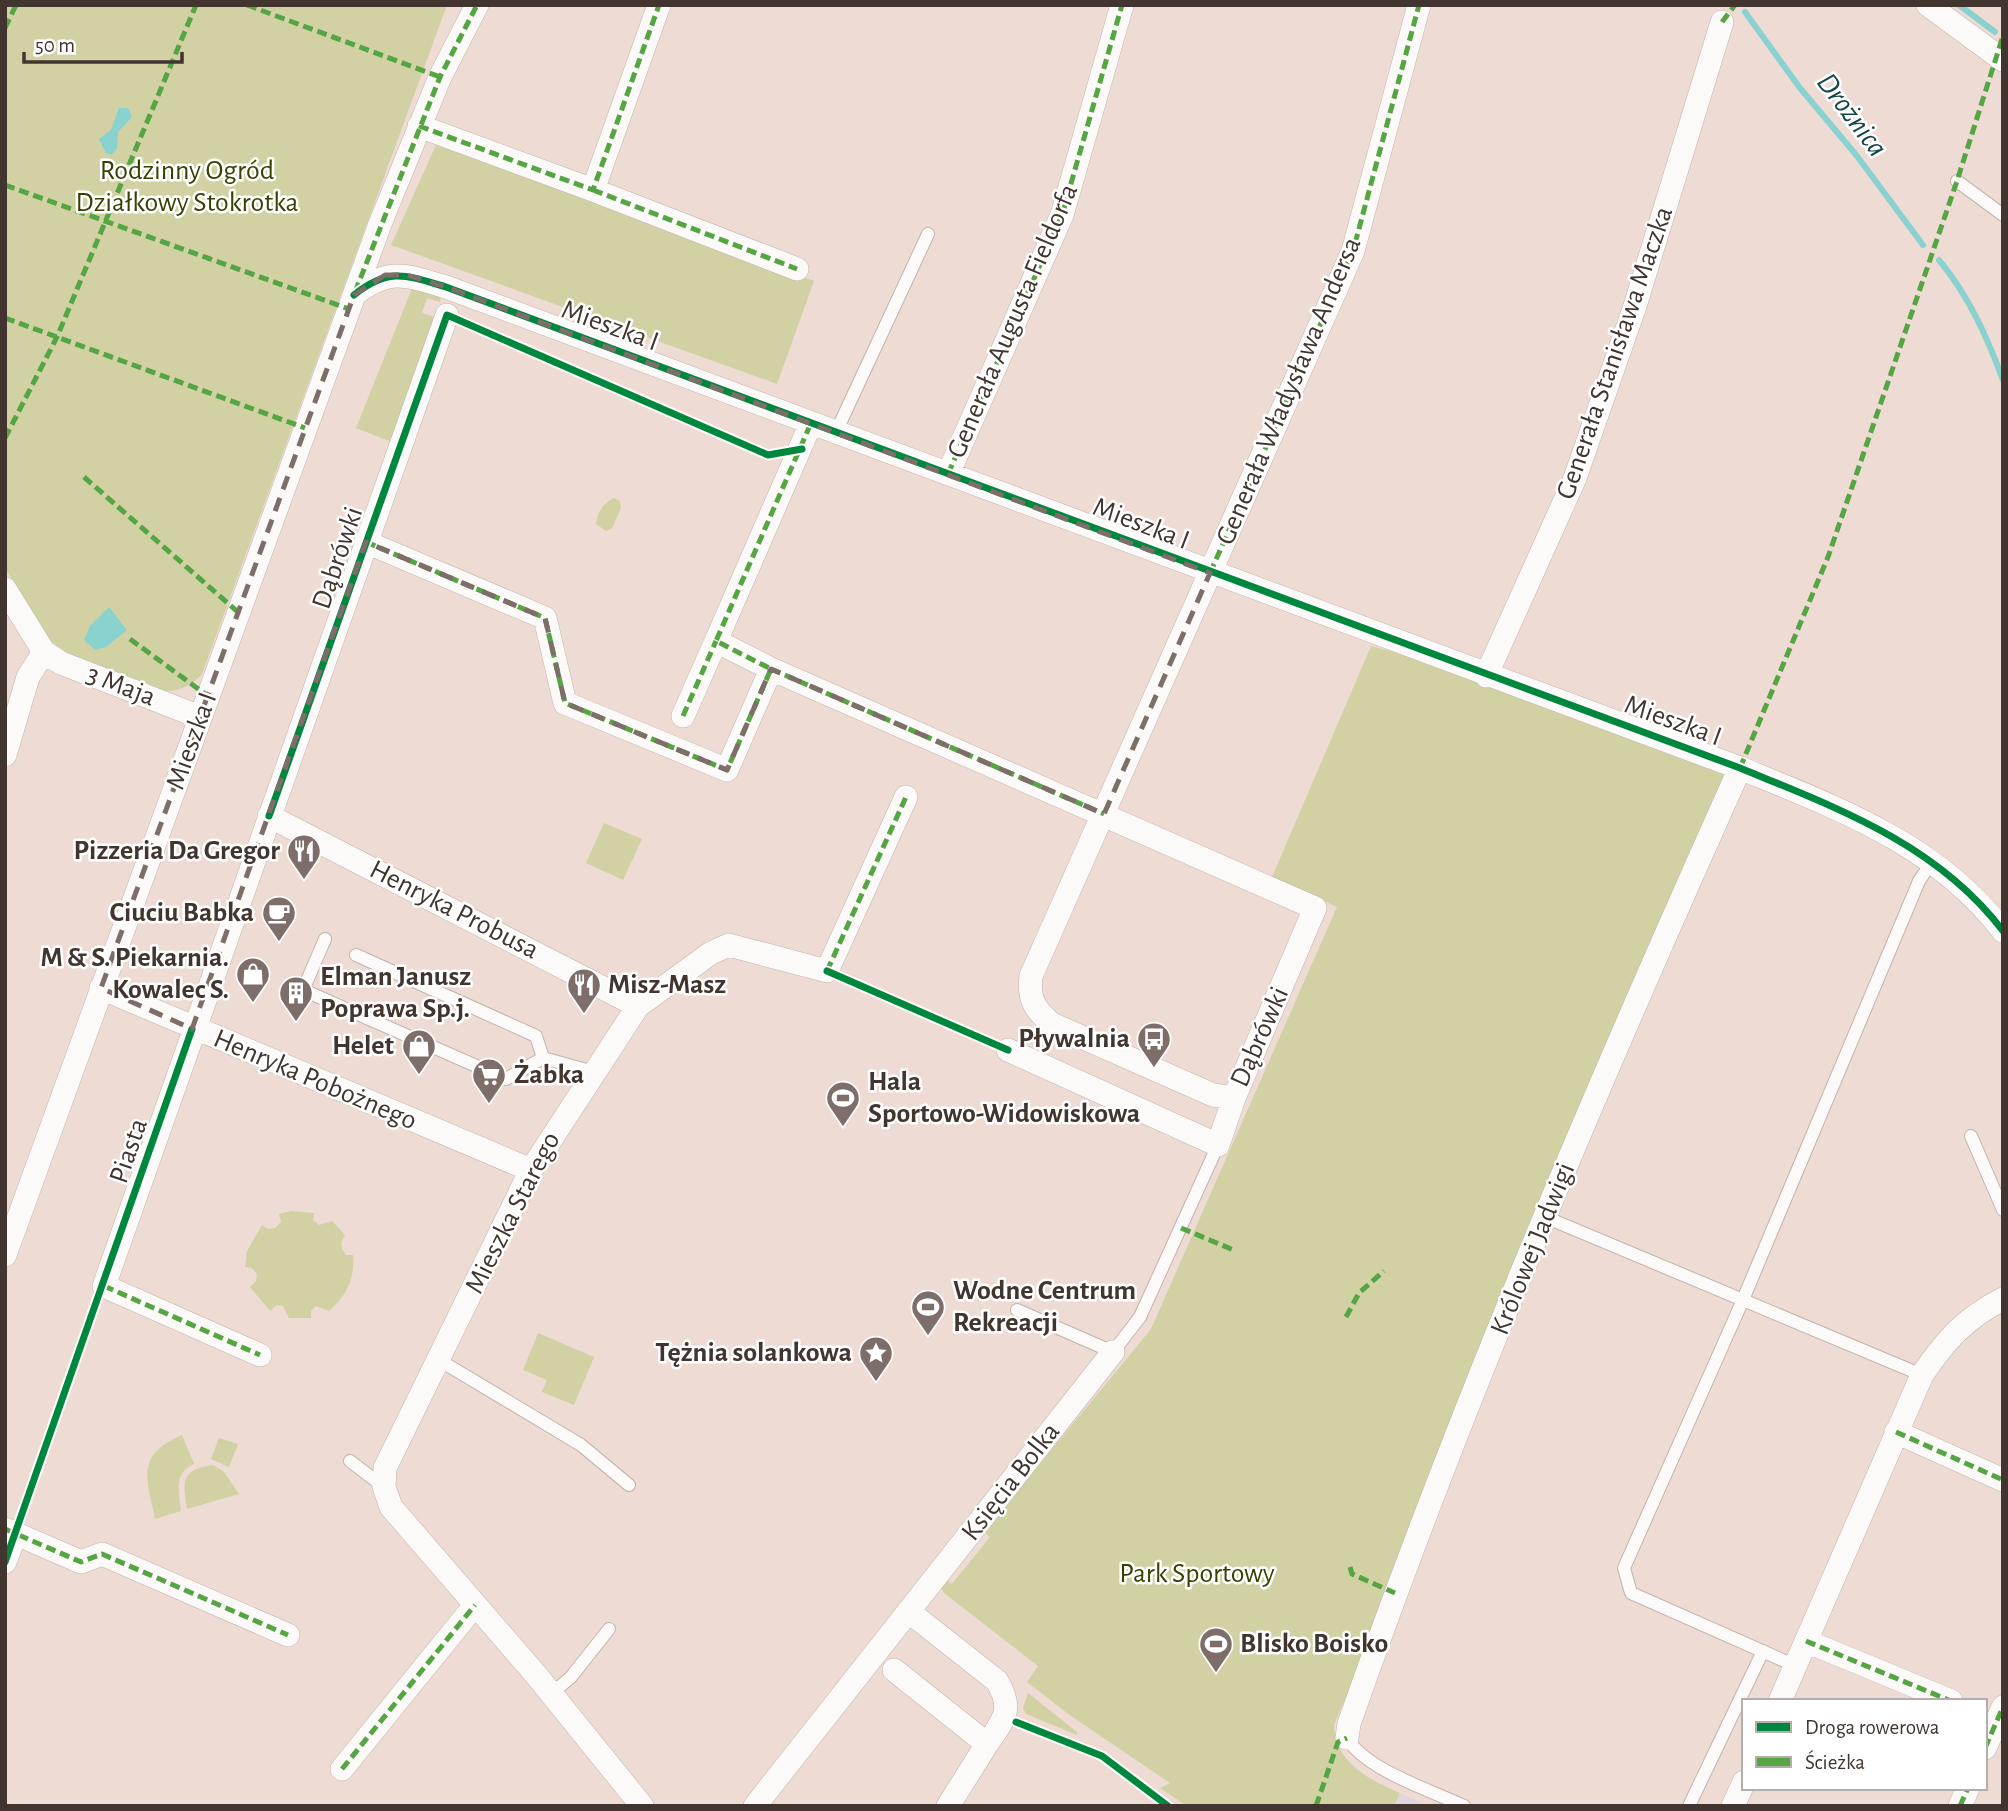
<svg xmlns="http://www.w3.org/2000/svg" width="2008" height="1811" viewBox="0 0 2008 1811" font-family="'Alegreya Sans',sans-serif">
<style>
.industrial{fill:#e1d6de}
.green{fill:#d1d1a4}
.water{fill:#89d2d0}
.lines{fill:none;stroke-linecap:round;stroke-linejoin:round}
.stream{stroke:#89d2d0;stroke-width:6}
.service-casing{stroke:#c2b3ae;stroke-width:14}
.minor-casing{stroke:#c2b3ae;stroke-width:24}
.service{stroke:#fcfaf9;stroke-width:12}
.minor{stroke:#fcfaf9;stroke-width:23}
.quiet{stroke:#55a543;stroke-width:5;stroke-dasharray:10 5;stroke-linecap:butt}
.cycleway-casing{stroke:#fff;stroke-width:11}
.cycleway{stroke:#00873e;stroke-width:7}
.marked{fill:none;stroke:#7e6e69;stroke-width:5;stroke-dasharray:14 9;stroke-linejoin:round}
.labels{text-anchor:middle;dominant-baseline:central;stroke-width:5;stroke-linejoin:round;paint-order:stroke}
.park-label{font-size:28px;fill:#384002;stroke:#fff}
.street-label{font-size:28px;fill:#42342f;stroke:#fff}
.poi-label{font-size:28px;font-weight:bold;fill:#42342f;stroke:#fff;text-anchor:end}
.water-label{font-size:30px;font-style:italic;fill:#134646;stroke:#fff}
</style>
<rect width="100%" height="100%" fill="#eedbd4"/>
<path class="industrial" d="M 1400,1793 L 1428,1806 L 1394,1806 Z"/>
<path class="green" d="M 5,5 L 447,5 L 202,674 C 189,688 179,691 161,691 L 67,653 L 49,640 L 36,624 L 5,567 Z
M 436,145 L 814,281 L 777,384 L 391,245 Z
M 413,286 L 441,296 L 440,302 L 427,298 L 422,313 L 435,317 L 392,442 L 356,428 Z
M 614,498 L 620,501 L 621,508 L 612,528 L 606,531 L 596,524 C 597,513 603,503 614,498 Z
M 1371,646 L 1486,676 L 1740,768 L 1334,1725 C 1335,1762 1369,1780 1400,1793 L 1394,1806 L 1187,1806 L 1160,1788 L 1170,1783 L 1071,1716 L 1027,1682 L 1038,1666 L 944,1593 L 940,1586 L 946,1580 L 952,1584 L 990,1537 L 984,1532 L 1151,1329 L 1337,907 L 1272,877 Z
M 604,823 L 642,839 L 623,880 L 586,863 Z
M 291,1211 L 314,1213 L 313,1220 L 319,1225 L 332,1221 L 345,1235 C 340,1243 340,1247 346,1255 L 353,1255 C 355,1279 347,1295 329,1311 L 316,1306 L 311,1311 L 311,1318 L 289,1318 L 283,1306 L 277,1305 L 270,1311 L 250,1287 L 256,1281 L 257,1274 L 252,1268 L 245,1267 L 247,1251 L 262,1225 L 268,1229 L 275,1228 L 281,1222 L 279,1214 Z
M 538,1333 L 594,1357 L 574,1405 L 542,1392 L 547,1380 L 523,1370 Z
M 182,1435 L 194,1464 C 173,1474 179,1491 181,1511 L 155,1519 C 146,1476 136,1455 182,1435 Z
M 219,1438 L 238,1444 L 229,1467 L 211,1459 Z
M 213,1465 L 224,1472 L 239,1494 L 187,1509 C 183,1481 180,1470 213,1465 Z
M 1028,1693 L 1077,1732 L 1077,1735 L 1026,1714 L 1023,1708 Z"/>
<path class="water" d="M 119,108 L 128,108 L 132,117 L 118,132 L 117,149 L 112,154 L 106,153 L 99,139 L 111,130 Z
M 109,607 L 127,630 L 106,647 L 95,650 L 84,640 L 90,626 Z"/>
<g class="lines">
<path class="stream" d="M 1959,5 L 1995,32
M 1745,12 L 1800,88 L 1857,156 L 1923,245
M 1939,260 C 1969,296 1987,337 2003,380"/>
<g class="service-casing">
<path id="service" d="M 1957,181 L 2003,215
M 836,432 L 928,234
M 325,939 L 303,990 L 506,1079 L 543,1058
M 356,955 L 536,1036 L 543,1058 L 594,1072
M 1971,1136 L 2003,1210
M 1545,1217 L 1922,1375
M 1017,1310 L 1113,1352 L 1140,1317 L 1218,1145
M 439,1360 L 581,1445 L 629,1485
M 350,1461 L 384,1487
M 1796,1666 L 1631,1593 L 1624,1568 L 1742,1302 L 1919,881 L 1933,860
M 551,1694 L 571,1677 L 609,1629
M 1347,1738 C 1366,1770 1430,1790 1464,1806
M 1689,1806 L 1763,1651"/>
</g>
<g class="minor-casing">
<path id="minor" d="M 1928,5 L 2003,60
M 419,126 L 593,190 L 659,5
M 593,190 L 797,269
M 354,295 C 389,267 406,275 446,287 L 1740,768 C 1837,808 1937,844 2003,931
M 948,474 L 1062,215 L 1122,5
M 366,542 L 545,618 L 565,703 L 727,770 L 771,669 L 716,641 L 811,423
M 5,589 L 44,652 L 61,663 L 200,717
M 771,669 L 1315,908 L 1234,1098 L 1218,1145 L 1008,1050
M 1486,676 L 1575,478 L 1635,306 L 1722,22
M 683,716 L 716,641
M 5,755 L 28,677 L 44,652
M 269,816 L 638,1006
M 101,988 L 531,1170
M 1234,1098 L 1213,1095 L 1052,1024 C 1035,1010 1028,999 1031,976 L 1353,251 L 1419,5
M 5,1255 L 380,224 L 440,77 L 477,5
M 260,1355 L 104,1286 L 447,315
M 1896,1432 L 2003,1480
M 5,1529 L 81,1562 L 102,1554 L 288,1635
M 5,1562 L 16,1533
M 1806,1641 L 1951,1701
M 894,1670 L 987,1744 C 1004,1719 1014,1710 997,1681 L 908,1611
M 1780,1701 L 1922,1375 C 1946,1340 1964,1319 2003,1299
M 1347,1738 L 1349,1724 C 1463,1399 1599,1082 1740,768
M 1985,1748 L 2003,1707
M 342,1769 L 475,1605
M 642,1806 L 537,1676 L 391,1507 L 384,1487 L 385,1468 L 531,1170 L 638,1006 L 711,953 L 729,945 L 827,971 L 906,797
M 755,1806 L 1113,1352
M 948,1806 L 987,1744
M 1733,1806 L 1744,1782
M 1960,1806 L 1968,1788"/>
</g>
<use href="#service" class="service"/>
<use href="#minor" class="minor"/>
<path class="quiet" d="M 247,5 L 440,77
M 1722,22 L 1735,5
M 5,28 L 16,5
M 419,126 L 593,190 L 659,5
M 5,185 L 349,309
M 593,190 L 797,269
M 355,292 L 440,77 L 477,5
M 5,318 L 305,428
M 5,438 L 57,337 L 196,5
M 948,474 L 1062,215 L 1122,5
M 84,477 L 239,613
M 366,542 L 545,618 L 565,703 L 727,770 L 771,669 L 716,641 L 811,423
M 1210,573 L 1353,251 L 1419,5
M 130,639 L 208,696
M 771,669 L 1104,814
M 683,716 L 716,641
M 1740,768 L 1828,557 L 1957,181 L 2003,36
M 827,971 L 906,797
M 1181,1228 L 1236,1251
M 104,1286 L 260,1355
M 1346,1317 L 1359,1293 L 1384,1271
M 1896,1432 L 2003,1480
M 5,1529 L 81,1562 L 102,1554 L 288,1635
M 1350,1567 L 1352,1574 L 1395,1593
M 1806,1641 L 1951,1701
M 1985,1748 L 2003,1707
M 342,1769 L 475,1605
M 1316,1806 L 1338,1742 L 1347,1738
M 1960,1806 L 1968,1788"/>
<g class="cycleway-casing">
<path id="cycleway" d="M 354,295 C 389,267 406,275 446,287 L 1740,768 C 1837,808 1937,844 2003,931
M 269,816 L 447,315 L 768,455 L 802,449
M 827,971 L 1008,1050
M 5,1562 L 192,1029
M 1016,1722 L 1102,1756 L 1168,1806"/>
</g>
<use href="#cycleway" class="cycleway"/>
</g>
<path class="marked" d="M 385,275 L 407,275 L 446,287 L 1210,573 L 1104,814 L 771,669 L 727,770 L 565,703 L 545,618 L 366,542 L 192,1029 L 101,988 L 354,295 Z"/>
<defs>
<g id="restaurant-pin" transform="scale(1.75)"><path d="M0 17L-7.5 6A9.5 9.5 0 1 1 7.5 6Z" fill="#7e6e69" stroke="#fff"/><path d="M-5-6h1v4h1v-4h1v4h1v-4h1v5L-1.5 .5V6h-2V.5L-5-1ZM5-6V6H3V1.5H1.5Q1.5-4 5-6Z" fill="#fff"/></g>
<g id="cafe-pin" transform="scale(1.75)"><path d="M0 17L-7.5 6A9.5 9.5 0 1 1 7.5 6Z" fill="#7e6e69" stroke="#fff"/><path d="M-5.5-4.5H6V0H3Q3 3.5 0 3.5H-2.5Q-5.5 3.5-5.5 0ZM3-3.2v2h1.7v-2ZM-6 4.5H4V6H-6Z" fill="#fff"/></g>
<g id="shop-pin" transform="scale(1.75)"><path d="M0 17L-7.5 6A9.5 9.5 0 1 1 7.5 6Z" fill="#7e6e69" stroke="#fff"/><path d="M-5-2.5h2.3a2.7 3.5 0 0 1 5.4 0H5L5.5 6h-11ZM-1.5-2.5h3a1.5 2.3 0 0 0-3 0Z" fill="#fff"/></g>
<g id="building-pin" transform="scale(1.75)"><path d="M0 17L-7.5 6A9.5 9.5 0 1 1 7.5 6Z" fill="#7e6e69" stroke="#fff"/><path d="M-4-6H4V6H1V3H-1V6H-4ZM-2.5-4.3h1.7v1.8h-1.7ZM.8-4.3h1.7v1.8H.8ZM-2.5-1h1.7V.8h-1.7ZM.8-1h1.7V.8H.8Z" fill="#fff"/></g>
<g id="bus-pin" transform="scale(1.75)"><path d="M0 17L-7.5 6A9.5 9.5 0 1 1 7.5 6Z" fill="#7e6e69" stroke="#fff"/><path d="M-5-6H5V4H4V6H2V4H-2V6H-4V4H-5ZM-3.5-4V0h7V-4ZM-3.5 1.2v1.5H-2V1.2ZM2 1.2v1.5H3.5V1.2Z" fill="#fff"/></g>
<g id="supermarket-pin" transform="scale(1.75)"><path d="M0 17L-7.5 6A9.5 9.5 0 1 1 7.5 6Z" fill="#7e6e69" stroke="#fff"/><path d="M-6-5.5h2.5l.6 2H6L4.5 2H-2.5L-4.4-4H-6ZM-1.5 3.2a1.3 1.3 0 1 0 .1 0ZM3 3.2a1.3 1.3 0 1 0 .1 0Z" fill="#fff"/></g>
<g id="stadium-pin" transform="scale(1.75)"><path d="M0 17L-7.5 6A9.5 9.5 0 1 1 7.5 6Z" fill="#7e6e69" stroke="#fff"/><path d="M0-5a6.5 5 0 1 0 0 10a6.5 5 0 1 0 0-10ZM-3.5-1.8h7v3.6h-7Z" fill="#fff"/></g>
<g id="sight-pin" transform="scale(1.75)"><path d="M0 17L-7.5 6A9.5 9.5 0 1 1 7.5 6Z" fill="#7e6e69" stroke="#fff"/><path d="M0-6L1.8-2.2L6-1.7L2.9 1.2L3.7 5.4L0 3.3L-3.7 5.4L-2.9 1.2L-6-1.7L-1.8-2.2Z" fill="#fff"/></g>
</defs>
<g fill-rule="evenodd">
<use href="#restaurant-pin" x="304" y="851"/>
<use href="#cafe-pin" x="279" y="913"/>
<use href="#shop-pin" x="253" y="974"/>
<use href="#restaurant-pin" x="584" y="985"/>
<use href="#building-pin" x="296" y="993"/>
<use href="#bus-pin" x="1154" y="1039"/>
<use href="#shop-pin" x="419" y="1046"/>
<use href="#supermarket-pin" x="489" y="1075"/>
<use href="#stadium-pin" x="843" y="1098"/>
<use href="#stadium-pin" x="928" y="1307"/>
<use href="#sight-pin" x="876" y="1353"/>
<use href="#stadium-pin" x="1216" y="1644"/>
</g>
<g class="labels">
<g class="park-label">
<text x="187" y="171">Rodzinny Ogród<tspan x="187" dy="32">Działkowy Stokrotka</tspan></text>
<text x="1197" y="1574">Park Sportowy</text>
</g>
<g class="street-label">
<text transform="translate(1013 321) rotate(-67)">Generała Augusta Fieldorfa</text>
<text transform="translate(610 326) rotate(20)">Mieszka I</text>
<text transform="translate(1615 353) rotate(-71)">Generała Stanisława Maczka</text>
<text transform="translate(1289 391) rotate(-67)">Generała Władysława Andersa</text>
<text transform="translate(1141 524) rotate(21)">Mieszka I</text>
<text transform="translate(338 558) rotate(-71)">Dąbrówki</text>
<text transform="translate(121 686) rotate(21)">3 Maja</text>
<text transform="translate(1673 721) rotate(20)">Mieszka I</text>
<text transform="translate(192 741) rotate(-70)">Mieszka I</text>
<text transform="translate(454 910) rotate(27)">Henryka Probusa</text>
<text transform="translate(1260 1037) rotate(-66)">Dąbrówki</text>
<text transform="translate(315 1080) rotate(23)">Henryka Pobożnego</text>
<text transform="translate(129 1151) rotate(-71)">Piasta</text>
<text transform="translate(513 1213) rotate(-63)">Mieszka Starego</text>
<text transform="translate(1533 1249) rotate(-68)">Królowej Jadwigi</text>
<text transform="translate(1011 1482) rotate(-52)">Księcia Bolka</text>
</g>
<g class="poi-label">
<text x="280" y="851">Pizzeria Da Gregor</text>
<text x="254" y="913">Ciuciu Babka</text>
<text x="229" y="958">M &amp; S. Piekarnia.<tspan x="229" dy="32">Kowalec S.</tspan></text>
<text x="320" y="977" text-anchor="start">Elman Janusz<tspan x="320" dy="32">Poprawa Sp.j.</tspan></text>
<text x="608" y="985" text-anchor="start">Misz-Masz</text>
<text x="1130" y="1039">Pływalnia</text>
<text x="394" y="1046">Helet</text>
<text x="514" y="1075" text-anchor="start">Żabka</text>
<text x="868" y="1082" text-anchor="start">Hala<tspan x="868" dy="32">Sportowo-Widowiskowa</tspan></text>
<text x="953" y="1291" text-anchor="start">Wodne Centrum<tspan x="953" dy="32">Rekreacji</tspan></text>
<text x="852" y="1353">Tężnia solankowa</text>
<text x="1240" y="1644" text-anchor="start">Blisko Boisko</text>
</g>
<g class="water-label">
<text transform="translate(1852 115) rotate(53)">Drożnica</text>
</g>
</g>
<rect width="2008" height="1811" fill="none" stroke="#42342f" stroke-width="14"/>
<rect x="1742" y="1699" width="245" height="91" fill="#ffffff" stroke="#b3aeac" stroke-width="2"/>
<rect x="1756" y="1722" width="35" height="10" fill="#00873e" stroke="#b3aeac" stroke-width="2"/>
<text x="1805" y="1734" font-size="21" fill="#42342f">Droga rowerowa</text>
<rect x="1756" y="1757" width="35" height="10" fill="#55a543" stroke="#b3aeac" stroke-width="2"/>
<text x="1805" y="1769" font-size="21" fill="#42342f">Ścieżka</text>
<path d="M24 52v10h158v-10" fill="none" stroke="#42342f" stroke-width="3.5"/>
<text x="35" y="52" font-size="21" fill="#42342f" stroke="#ffffff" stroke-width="5" paint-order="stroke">50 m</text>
</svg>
